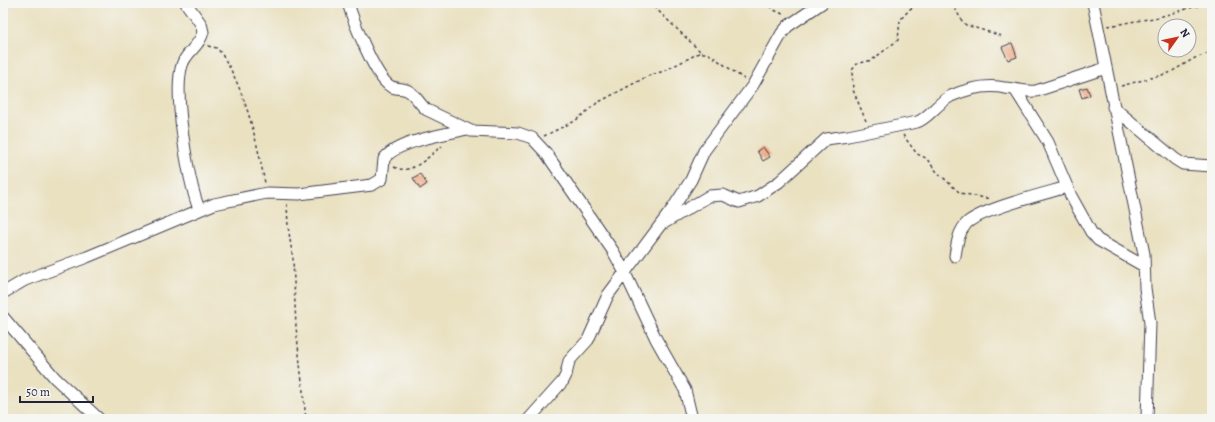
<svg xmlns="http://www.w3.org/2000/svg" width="1215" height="422" viewBox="0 0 1215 422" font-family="Alegreya,serif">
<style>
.building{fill:url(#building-back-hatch)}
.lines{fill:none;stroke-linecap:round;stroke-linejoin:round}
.minor-casing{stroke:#403f4f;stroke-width:13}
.path{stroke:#403f4f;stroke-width:1.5;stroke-dasharray:3 3;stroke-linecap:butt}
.minor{stroke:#fff;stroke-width:11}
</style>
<defs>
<pattern id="building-back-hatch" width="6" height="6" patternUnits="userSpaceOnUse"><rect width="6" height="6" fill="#f3a77e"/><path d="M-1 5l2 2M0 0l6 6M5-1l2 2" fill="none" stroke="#d08f6e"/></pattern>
</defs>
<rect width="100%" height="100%" fill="#f6f6f2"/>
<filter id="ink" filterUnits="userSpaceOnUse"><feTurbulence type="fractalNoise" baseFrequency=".025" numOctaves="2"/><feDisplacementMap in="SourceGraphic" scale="8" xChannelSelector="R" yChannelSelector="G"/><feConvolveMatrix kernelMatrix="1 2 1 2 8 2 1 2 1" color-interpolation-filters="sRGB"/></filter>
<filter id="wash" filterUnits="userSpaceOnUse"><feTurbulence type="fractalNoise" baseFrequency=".012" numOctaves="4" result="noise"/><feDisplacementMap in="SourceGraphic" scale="16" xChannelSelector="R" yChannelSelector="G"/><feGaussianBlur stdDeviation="0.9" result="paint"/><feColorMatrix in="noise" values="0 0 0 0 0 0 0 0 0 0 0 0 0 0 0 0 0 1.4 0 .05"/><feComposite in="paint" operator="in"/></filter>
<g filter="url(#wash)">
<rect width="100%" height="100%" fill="#eae1c1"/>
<g id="blocks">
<path class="building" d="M 1012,43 L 1017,57 L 1008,60 L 1002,47 Z
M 1087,87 L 1090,95 L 1082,98 L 1079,89 Z
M 763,147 L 770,157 L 763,161 L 757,151 Z
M 420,174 L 427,184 L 420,189 L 413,178 Z"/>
</g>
</g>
<g filter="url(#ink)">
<use href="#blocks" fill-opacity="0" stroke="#403f4f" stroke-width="1"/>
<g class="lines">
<g class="minor-casing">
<path id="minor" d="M 186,3 L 201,24 L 203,32 C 200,46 186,52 182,65 C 173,93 188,180 199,209
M 348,3 C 353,20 375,77 390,86 C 396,90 404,87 410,92 C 417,97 420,105 427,110 L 471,131 L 518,133 L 532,138 L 546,153 L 613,251 L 624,271 L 656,339 L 685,390 L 692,419
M 1093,3 L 1144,254 L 1145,288 L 1150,323 L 1147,419
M 1016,91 L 1048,142 L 1071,196 L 1091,232 L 1098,240 L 1144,266
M 1113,107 L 1175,159 L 1183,164 L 1212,166
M 664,223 L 709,196 L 723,195 L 739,202 L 758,196 L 779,182 L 826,139 L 848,136 L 917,122 C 928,119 937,103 951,96 C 967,89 987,84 1005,88 C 1016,89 1024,92 1036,91 L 1106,68
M 955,256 C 957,244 958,233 966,224 C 978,210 1047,193 1067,187
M 3,293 L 25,280 L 87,257 L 214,204 L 267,193 L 299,194 L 372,185 L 382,179 L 384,159 C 396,141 447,134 467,129
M 3,317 L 55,378 L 99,419
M 529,419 L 563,381 L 566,375 L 569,361 L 588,340 L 608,295 L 673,208 L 691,180 L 704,151 L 753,85 L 782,33 L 788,26 L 822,3"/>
</g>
<path class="path" d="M 650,3 L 702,53
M 765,3 L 774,10 L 785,15
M 952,3 L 962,21 L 966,25 L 1002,36
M 1108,26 L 1159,17 L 1207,3
M 208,46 L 217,48 L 221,53 C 246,91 256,139 265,183
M 1121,86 L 1169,73 L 1195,58 L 1212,52
M 866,121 L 853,90 L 852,70 L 857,64 L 872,60 L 898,40 L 900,20 L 910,9 L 921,3
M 903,135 L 917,154 L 926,158 L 937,172 L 960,193 L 990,199
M 544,136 L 575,121 L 597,103 L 648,76 L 664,71 L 699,53 L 707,53 L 712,56 L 744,79
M 394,167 C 413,176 428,156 442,146
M 287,204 L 288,226 L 293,259 L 296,327 L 306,419"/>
<use href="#minor" class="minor"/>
</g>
</g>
<rect width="1215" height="422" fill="none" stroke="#f6f6f2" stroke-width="16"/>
<g transform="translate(1177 38) rotate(57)"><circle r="19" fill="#f6f6f2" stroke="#a1a1a9"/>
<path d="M0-3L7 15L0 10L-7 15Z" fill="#c8321e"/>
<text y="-6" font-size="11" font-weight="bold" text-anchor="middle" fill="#22223b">N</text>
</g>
<path d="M20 396v6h73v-6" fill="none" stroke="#22223b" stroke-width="2"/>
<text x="26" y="396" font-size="12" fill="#22223b" stroke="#f6f6f2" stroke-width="3" paint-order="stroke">50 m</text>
</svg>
